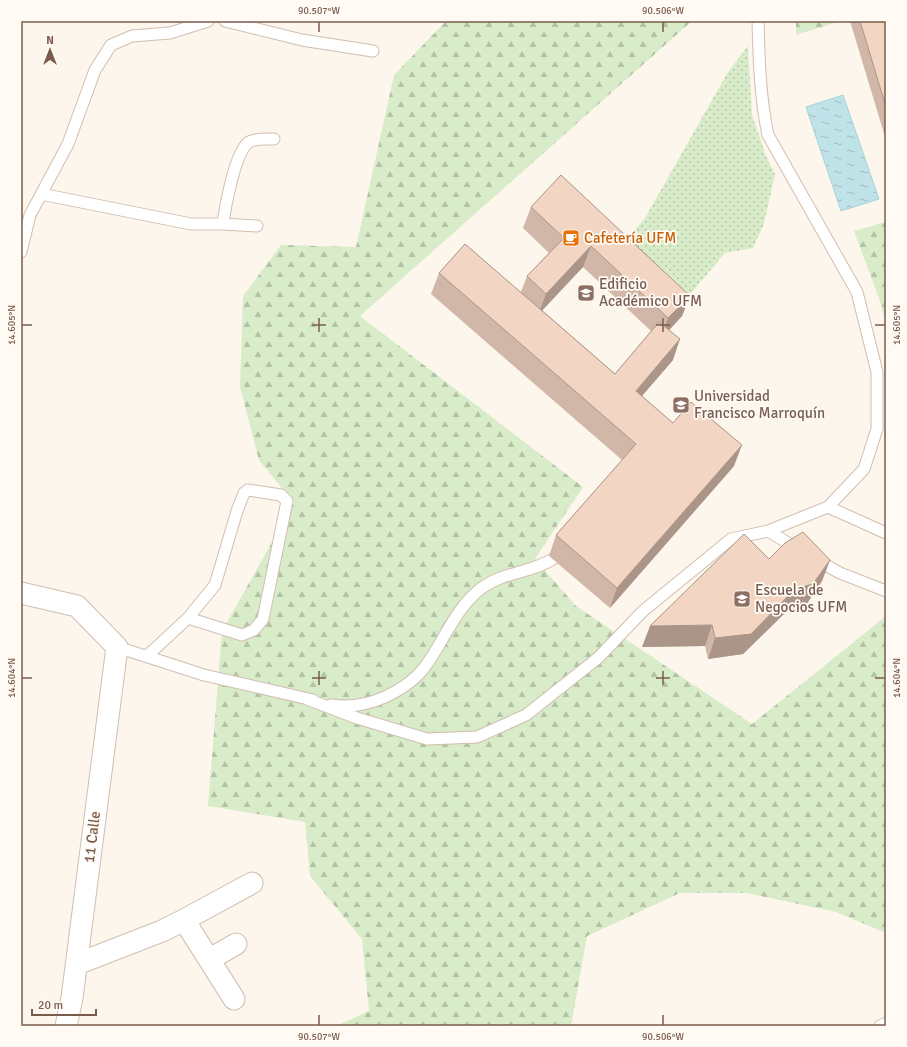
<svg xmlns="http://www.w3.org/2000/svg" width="907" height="1047" viewBox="0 0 907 1047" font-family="Signika,sans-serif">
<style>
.grass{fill:url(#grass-dots)}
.forest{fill:url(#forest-firs)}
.water{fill:url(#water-ripples);stroke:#a5d3da}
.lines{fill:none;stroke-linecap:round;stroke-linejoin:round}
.lane-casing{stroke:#d1beb0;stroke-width:13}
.street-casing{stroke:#d1beb0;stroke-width:23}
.lane{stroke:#fff;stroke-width:11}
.street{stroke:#fff;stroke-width:21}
.wall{fill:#d1b7a8;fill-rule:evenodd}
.shaded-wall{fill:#aa9588}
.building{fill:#f3d5c3;stroke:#aa9588}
.ticks{fill:none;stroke:#7a5c4d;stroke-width:1.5}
.labels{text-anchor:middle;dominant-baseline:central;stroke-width:3.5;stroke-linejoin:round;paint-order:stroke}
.food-label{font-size:15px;fill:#c56008;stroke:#fffaf3;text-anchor:start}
.education-label{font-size:15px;fill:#785e54;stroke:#fffaf3;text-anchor:start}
.street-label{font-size:15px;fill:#7a5c4d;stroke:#fffaf3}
.neatline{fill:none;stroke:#7a5c4d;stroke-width:1.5}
.ticks-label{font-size:10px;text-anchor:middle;fill:#7a5c4d}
</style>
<defs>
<pattern id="grass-dots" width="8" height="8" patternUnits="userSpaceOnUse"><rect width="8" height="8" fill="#d8ecc9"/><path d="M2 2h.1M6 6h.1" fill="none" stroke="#b4c2a5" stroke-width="1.8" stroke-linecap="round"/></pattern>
<pattern id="forest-firs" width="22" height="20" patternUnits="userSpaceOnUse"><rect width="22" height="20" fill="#d8ecc9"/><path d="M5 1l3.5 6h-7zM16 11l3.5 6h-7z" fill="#b4c2a5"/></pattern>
<pattern id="water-ripples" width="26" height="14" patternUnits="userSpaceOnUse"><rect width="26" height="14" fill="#bfe3e8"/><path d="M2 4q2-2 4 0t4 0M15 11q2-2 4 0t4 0" fill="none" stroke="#a0bbbe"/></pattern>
</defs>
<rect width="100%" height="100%" fill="#fdf6ec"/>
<path class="grass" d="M 748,46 L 752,115 L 766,156 L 775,174 L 764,224 L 753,248 L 725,253 L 681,305 L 627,240 L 645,218 L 728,72 Z"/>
<path class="forest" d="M 446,21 L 692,21 L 360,316 L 583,487 L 535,559 L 576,606 L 752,724 L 886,616 L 886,933 L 836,912 L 747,893 L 680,893 L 587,936 L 571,1026 L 336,1026 L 369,1011 L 362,939 L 310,876 L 305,822 L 208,806 L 222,631 L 294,503 L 259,460 L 240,387 L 243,296 L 281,245 L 356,247 L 394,75 Z
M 796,21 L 841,21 L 796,35 Z
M 886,222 L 886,324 L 880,301 L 854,231 Z"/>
<path class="water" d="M 843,95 L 879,199 L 841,211 L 806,107 Z"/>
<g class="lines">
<g class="lane-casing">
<path id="lane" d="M 225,21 L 302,40 L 373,51
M 41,194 L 191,224 L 223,224 C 225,208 235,151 249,142 C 256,138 266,139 274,139
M 223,224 L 257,226
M 21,252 L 30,215 L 68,144 L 95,70 L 111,45 L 132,36 L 170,33 L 208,21
M 828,507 L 886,533
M 768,531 L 798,549
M 815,559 L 840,573 L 886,591
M 117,647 L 204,675 L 313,700
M 147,656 L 188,618 L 215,585 L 237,511 L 244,493 L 248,490 L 281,495 L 287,501 L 263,619 L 254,630 L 242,635 L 188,618
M 307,699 L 357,718 L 427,739 L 477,737 L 526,715 L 598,658 L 643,611 L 731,539 L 768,531 L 828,507 L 864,469 L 877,429 L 877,372 L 857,292 L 768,135 C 760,97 759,60 758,21
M 331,705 C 349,708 369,704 385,697 C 400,690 414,681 424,668 C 444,642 455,607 483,587 C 504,572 531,573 553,559
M 880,1026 L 886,1023"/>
</g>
<g class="street-casing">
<path id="street" d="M 21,593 L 77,606 L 117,647 L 72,998 L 66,1026
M 184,920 L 252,883
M 210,959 L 236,944
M 77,964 L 162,931 L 184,920 L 234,999"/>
</g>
<use href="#lane" class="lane"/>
<use href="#street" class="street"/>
</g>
<path class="wall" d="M 850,21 L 886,21 L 886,140 Z
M 531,207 L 690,296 L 682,316 L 669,330 L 673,360 L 642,396 L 673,423 L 734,466 L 610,608 L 549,556 L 556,535 L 622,460 L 431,294 L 439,273 L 521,292 L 527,276 L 549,253 L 523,228 ZM 583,267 L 651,331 L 615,374 L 542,310 Z
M 769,559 L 830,560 L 822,581 L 806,605 L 788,610 L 743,654 L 708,659 L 705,646 L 642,647 Z"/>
<path class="shaded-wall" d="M 591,246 L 583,267 L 538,315 L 546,294 Z
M 690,296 L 682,316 L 661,339 L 668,318 Z
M 680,339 L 673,360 L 628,412 L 636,391 Z
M 742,445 L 734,466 L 610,608 L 617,588 Z
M 830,560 L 822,581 L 806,605 L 788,610 L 743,654 L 708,659 L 715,638 L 795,589 Z
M 712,625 L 705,646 L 642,647 L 650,626 Z"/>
<path class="building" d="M 860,21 L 886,21 L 886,107 Z
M 561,175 L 690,296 L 668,318 L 591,246 L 546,294 L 527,276 L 564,238 L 531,207 Z
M 465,244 L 615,374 L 659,322 L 680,339 L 636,391 L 673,423 L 691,402 L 742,445 L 617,588 L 556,535 L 636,444 L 439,273 Z
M 803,532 L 830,560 L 813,584 L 795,589 L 751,634 L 715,638 L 712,625 L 650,626 L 744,534 L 769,559 L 785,543 Z"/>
<path class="ticks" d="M 319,22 L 319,32M 663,22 L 663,32M 319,318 L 319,332M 663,318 L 663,332M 22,325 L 32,325M 312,325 L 326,325M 656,325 L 670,325M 875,325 L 885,325M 319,671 L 319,685M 663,671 L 663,685M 22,678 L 32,678M 312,678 L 326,678M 656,678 L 670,678M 875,678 L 885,678M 319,1015 L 319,1025M 663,1015 L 663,1025"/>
<defs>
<g id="cafe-square" transform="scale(0.9)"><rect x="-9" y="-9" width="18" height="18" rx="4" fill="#e8710a" stroke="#fffaf3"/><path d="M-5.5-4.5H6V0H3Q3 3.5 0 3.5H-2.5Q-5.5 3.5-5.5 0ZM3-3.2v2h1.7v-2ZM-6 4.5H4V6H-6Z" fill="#fff"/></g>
<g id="university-square" transform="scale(0.9)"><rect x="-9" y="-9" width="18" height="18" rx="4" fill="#8d6e63" stroke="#fffaf3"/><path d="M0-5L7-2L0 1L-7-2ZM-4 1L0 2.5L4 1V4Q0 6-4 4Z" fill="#fff"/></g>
</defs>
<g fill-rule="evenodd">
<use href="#cafe-square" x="571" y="238"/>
<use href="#university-square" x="586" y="293"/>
<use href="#university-square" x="681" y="405"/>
<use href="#university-square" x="742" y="599"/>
</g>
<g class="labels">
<g class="food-label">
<text x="584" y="238">Cafetería UFM</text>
</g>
<g class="education-label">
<text x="599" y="284">Edificio<tspan x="599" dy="17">Académico UFM</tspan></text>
<text x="694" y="396">Universidad<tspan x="694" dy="17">Francisco Marroquín</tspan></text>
<text x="755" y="590">Escuela de<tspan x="755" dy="17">Negocios UFM</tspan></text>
</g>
<g class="street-label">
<text transform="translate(92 837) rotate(-83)">11 Calle</text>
</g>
</g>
<rect width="907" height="1047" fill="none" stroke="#fffaf3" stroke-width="44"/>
<g transform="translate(50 50)" stroke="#fffaf3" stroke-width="3" paint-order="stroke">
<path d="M0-3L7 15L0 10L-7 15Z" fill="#7a5c4d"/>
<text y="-6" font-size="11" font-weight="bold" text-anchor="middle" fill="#7a5c4d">N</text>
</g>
<path d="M32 1009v6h64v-6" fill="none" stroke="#7a5c4d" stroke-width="2"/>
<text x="38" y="1009" font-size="12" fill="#7a5c4d" stroke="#fffaf3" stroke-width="3" paint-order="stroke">20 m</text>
<rect x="22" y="22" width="863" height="1003" class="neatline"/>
<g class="ticks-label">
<text x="319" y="14">90.507°W</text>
<text x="663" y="14">90.506°W</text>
<text transform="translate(11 325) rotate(-90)" y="4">14.605°N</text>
<text transform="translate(896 325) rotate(-90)" y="4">14.605°N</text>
<text transform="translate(11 678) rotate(-90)" y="4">14.604°N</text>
<text transform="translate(896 678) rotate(-90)" y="4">14.604°N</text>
<text x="319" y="1040">90.507°W</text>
<text x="663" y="1040">90.506°W</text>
</g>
</svg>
